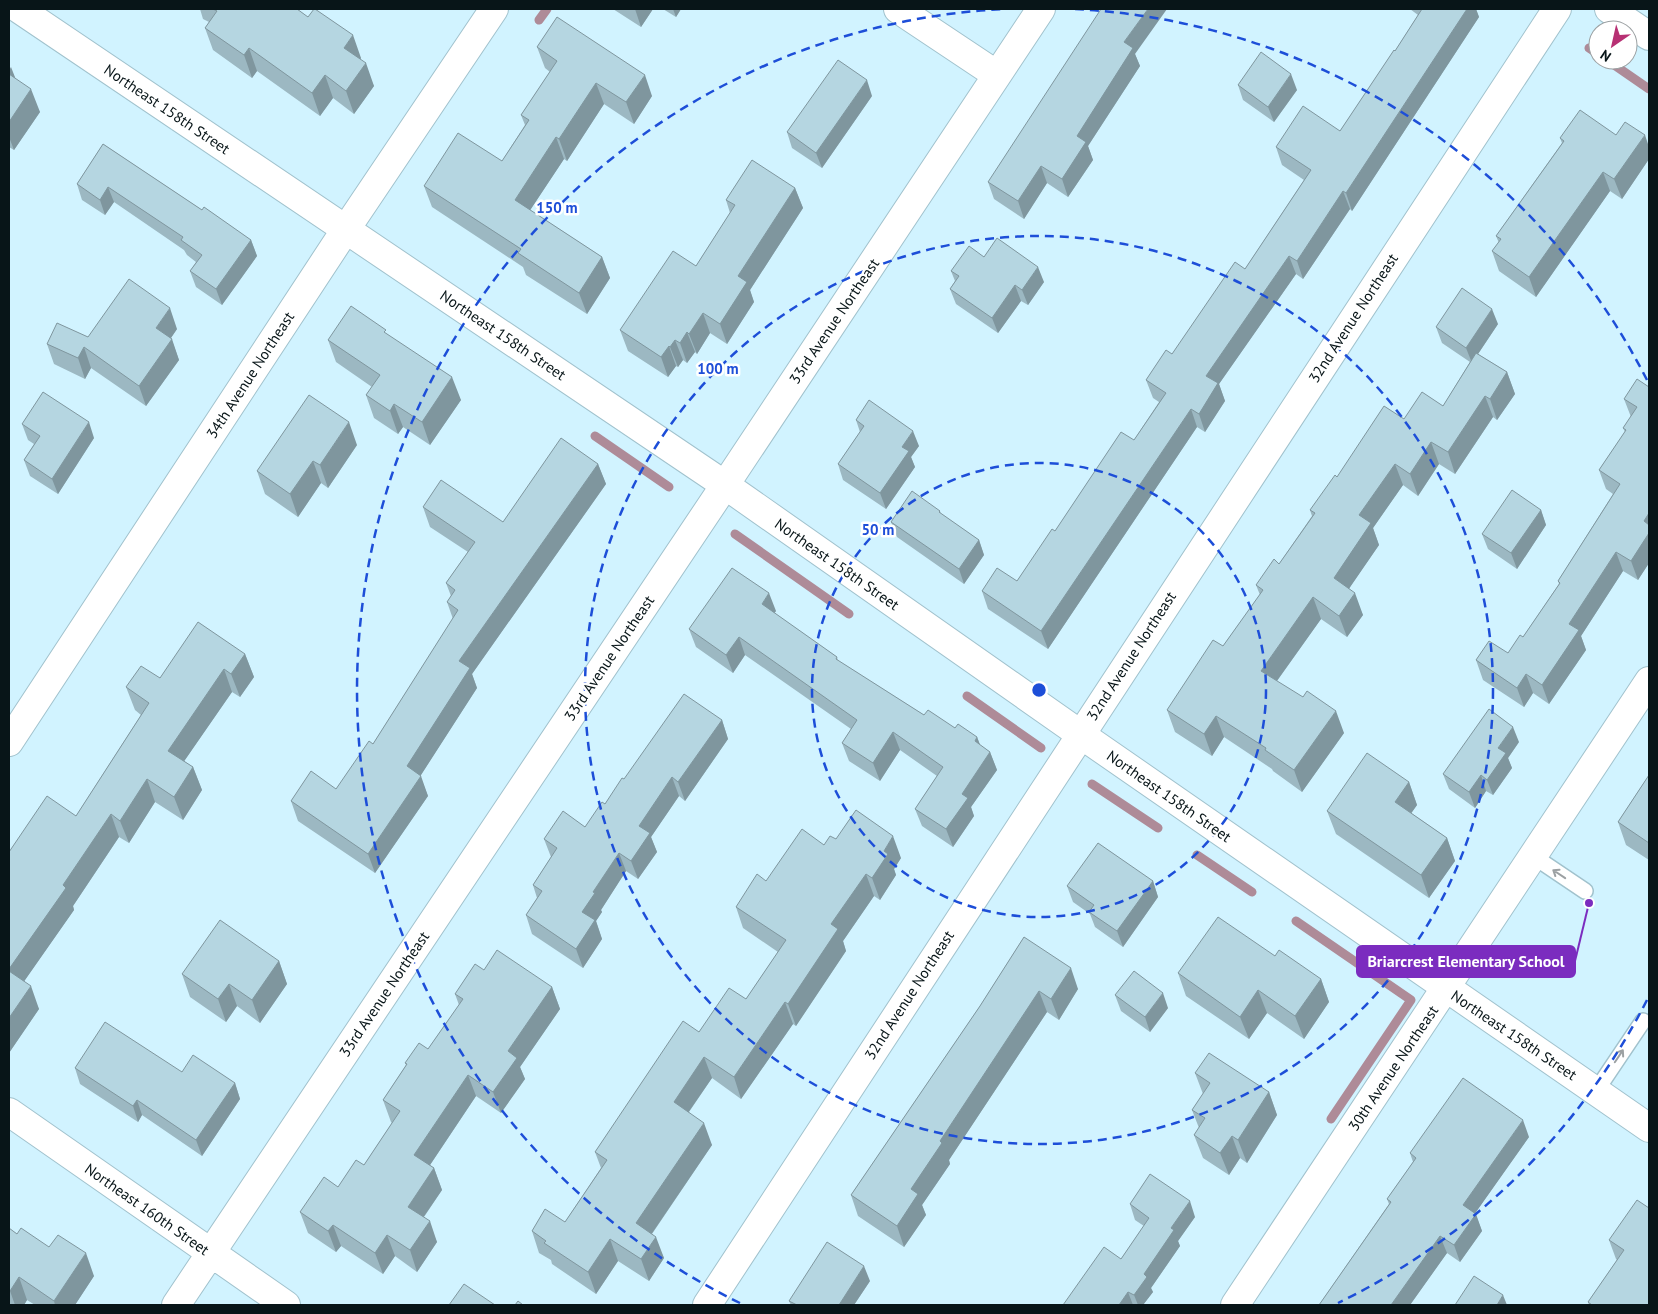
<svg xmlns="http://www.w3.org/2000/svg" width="1658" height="1314" viewBox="0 0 1658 1314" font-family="'PT Sans',sans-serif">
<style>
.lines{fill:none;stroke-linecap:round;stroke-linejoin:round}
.stream{stroke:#ae8b98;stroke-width:9}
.service-casing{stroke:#a1c2cd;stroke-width:18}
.minor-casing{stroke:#a1c2cd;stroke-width:30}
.service{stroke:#fff;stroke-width:15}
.minor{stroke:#fff;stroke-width:28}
.wall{fill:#9cb8c2}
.shaded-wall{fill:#7f969e}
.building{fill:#b5d6e1;stroke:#7f969e}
.oneway{stroke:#9ca1a3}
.ring{fill:none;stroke:#1d4ed8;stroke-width:2.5;stroke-dasharray:9 6}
.labels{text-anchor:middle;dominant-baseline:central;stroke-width:5;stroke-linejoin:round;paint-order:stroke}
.street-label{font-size:15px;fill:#081518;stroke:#fff}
.centre{fill:#1d4ed8;stroke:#fff;stroke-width:2.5}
.ring-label{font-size:15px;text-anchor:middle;font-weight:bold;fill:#1d4ed8;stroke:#fff;stroke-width:5;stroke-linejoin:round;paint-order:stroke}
.leader{fill:none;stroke:#7b2cbf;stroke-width:2}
.callout-dot{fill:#7b2cbf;stroke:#fff;stroke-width:2}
.callout{fill:#7b2cbf;stroke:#7b2cbf;stroke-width:2}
.callout-label{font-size:16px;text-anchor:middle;font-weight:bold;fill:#fff}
</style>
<rect width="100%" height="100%" fill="#d1f3ff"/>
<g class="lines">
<path class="stream" d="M 539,20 L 547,9
M 1589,48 L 1598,54
M 1607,60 L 1649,89
M 595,436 L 669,487
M 735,534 L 849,614
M 967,696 L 1041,748
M 1092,784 L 1158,828
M 1197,855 L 1252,892
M 1296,921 L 1411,1000 L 1331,1119"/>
<g class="service-casing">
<path id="service" d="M 1533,856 L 1585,891
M 1596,1091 L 1643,1021"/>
</g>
<g class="minor-casing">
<path id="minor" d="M 19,9 L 725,485 L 1080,734 L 1649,1128
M 898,9 L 997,75
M 1609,9 L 1649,36
M 9,742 L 346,229 L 494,9
M 9,1112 L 286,1305
M 176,1305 L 725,485 L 1041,9
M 707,1305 L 1557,9
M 1235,1305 L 1649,681"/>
</g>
<use href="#service" class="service"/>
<use href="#minor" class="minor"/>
</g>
<path class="wall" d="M 200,9 L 297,9 L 361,58 L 360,60 L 374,86 L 354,114 L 333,98 L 320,116 L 257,71 L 252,78 L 213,50 L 205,28 L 209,22 L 203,19 Z
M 613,9 L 653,9 L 641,27 Z
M 663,9 L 681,9 L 676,17 Z
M 1410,9 L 1476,9 L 1479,17 L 1352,211 L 1350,209 L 1303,279 L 1296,274 L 1219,384 L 1225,401 L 1205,432 L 1197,427 L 1048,649 L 988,609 L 982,591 L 1017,581 L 1055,531 L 1134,440 L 1159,402 L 1153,398 L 1146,380 L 1172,354 L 1245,269 L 1304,180 L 1282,165 L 1276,147 L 1340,131 L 1395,51 L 1418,15 Z
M 537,47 L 652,96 L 634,124 L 604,104 L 567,161 L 564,159 L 530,210 L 602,257 L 610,278 L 587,314 L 526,275 L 523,267 L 432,207 L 424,186 L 502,161 L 525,125 L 521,115 L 550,72 L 545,68 Z
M 1135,54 L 1140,66 L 1088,146 L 1093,160 L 1068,197 L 1047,183 L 1024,219 L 994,199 L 988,182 Z
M 9,65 L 15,78 L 40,112 L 14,150 L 9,147 Z
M 1238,85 L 1297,90 L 1274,122 L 1243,100 Z
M 872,96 L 822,168 L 792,148 L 787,132 Z
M 1616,135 L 1649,147 L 1649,159 L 1622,199 L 1610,191 L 1536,297 L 1499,271 L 1492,251 L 1499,243 L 1496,236 L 1562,143 L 1560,138 Z
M 103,144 L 202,210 L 251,240 L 257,256 L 222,305 L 196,287 L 190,271 L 196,262 L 187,255 L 184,250 L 114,202 L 105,215 L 82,200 L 77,184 Z
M 795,188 L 803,208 L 750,290 L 754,302 L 727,344 L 710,333 L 697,354 L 695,352 L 687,363 L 683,360 L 678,367 L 676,366 L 668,377 L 628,351 L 620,330 L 696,266 L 730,213 L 726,200 Z
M 984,257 L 1044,282 L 1028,305 L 1021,301 L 998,333 L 956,304 L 950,289 L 955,281 L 951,271 Z
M 1498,324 L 1478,354 L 1507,372 L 1515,394 L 1497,420 L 1493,417 L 1455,474 L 1439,464 L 1418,496 L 1403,485 L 1373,528 L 1379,545 L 1349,588 L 1363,615 L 1347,637 L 1321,619 L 1277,681 L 1344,733 L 1302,792 L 1273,771 L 1272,769 L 1224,737 L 1212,756 L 1175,732 L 1167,710 L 1223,646 L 1260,595 L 1256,585 L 1279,564 L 1312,516 L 1310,510 L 1337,477 L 1404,419 L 1443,406 L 1470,362 L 1442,343 L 1436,327 Z
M 177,329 L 171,338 L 179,360 L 146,406 L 91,368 L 85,379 L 54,364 L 47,344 L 88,337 Z
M 387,334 L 461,400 L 430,445 L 403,427 L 398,434 L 374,418 L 366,395 L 372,387 L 336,362 L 328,340 Z
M 1649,387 L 1649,563 L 1638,580 L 1623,571 L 1581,636 L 1586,650 L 1549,704 L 1533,693 L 1524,707 L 1483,680 L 1476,660 L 1508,653 L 1523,637 L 1559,584 L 1558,581 L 1613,494 L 1606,489 L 1599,470 L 1625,432 L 1623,428 L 1631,417 L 1624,399 Z
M 856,420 L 919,446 L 911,457 L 915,467 L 886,509 L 843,480 L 838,464 L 860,432 Z
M 22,424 L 94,438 L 58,494 L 30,476 L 24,460 L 34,444 L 28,440 Z
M 357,445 L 328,488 L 321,483 L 298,517 L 265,494 L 257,471 Z
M 598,464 L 606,484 L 472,674 L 477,688 L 420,776 L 428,796 L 375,873 L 298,821 L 291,801 L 336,789 L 373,744 L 453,619 L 447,602 L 451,596 L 446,583 L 468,552 L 430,527 L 423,507 L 503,522 Z
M 1541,510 L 1546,525 L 1517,569 L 1488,549 L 1482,534 Z
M 940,511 L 941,514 L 979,540 L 984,555 L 964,584 L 897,537 L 891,522 Z
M 776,611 L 774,613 L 837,657 L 838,661 L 924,715 L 977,737 L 980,745 L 990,752 L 997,770 L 971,807 L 974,816 L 953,847 L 922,826 L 915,809 L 937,776 L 900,750 L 880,781 L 849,761 L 842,743 L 851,729 L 745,655 L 733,673 L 696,647 L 689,629 Z
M 245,654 L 254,677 L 240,697 L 232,692 L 184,761 L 193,767 L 202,790 L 183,820 L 155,802 L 129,843 L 119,837 L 73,906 L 74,910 L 24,981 L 39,1009 L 9,1053 L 9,852 L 76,816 L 141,715 L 135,710 L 126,687 Z
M 722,720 L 728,739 L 685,801 L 679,796 L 651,837 L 657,852 L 638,879 L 626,871 L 601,910 L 602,912 L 596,921 L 602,939 L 583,968 L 532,934 L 526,915 L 537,898 L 533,885 L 551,857 L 544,839 L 585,827 L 605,804 L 624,779 Z
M 1519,742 L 1508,758 L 1512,768 L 1493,795 L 1486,791 L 1475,808 L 1449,789 L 1443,774 Z
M 1649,775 L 1649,860 L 1626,845 L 1618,822 Z
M 1409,782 L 1417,805 L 1411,813 L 1447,838 L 1455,861 L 1429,898 L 1336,834 L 1327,811 Z
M 836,839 L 901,858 L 894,869 L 896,875 L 880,900 L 874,896 L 843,941 L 846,951 L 796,1026 L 793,1024 L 741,1099 L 712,1078 L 689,1112 L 712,1145 L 652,1234 L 664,1258 L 649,1281 L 618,1261 L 596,1294 L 552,1264 L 551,1260 L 539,1253 L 532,1231 L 565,1222 L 601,1168 L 595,1152 L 699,1032 L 746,999 L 778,952 L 743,928 L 736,907 L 766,881 L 824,845 Z
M 1153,881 L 1158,897 L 1123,947 L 1095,927 L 1090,914 L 1073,902 L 1067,886 Z
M 1024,937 L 1078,989 L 1059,1020 L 1047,1012 L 949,1160 L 950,1164 L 922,1205 L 926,1215 L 904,1247 L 858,1216 L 851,1195 L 980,1006 Z
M 279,961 L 287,984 L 260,1023 L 237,1006 L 226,1022 L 190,997 L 182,974 Z
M 484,970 L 552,987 L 560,1009 L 520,1067 L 525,1079 L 501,1113 L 476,1096 L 430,1165 L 434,1168 L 442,1190 L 424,1217 L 437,1242 L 417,1272 L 395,1256 L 383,1274 L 341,1246 L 336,1252 L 308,1233 L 300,1212 L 338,1187 L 364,1165 L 392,1123 L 391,1122 L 383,1100 L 406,1065 L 405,1063 L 428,1049 L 459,1005 L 455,994 Z
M 1178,973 L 1321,979 L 1329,1002 L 1304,1039 L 1267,1013 L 1249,1039 L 1186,996 Z
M 1115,995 L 1168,1008 L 1150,1032 L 1121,1011 Z
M 75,1068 L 182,1072 L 235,1083 L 240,1099 L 202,1156 L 142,1115 L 138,1122 L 80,1084 Z
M 1195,1073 L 1269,1092 L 1277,1115 L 1247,1163 L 1240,1158 L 1229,1175 L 1203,1158 L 1194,1135 L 1199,1128 L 1192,1110 L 1203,1094 Z
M 1529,1137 L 1475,1213 L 1482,1231 L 1460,1262 L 1447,1253 L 1410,1305 L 1319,1305 L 1389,1204 L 1387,1199 L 1413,1162 L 1410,1153 Z
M 1130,1204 L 1195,1217 L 1178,1241 L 1180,1246 L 1151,1288 L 1153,1292 L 1143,1305 L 1063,1305 L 1121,1259 L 1144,1226 L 1135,1220 Z
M 1649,1208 L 1649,1305 L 1589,1305 L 1588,1302 L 1617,1260 L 1616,1259 L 1609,1240 Z
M 9,1228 L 17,1234 L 94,1276 L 75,1305 L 35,1305 L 27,1300 L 24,1305 L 9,1305 Z
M 870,1281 L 854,1305 L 791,1305 L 789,1301 Z"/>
<path class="shaded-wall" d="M 635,9 L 653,9 L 641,27 Z
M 673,9 L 681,9 L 676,17 Z
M 1148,9 L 1167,9 L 1135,54 L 1140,66 L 1088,146 L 1093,160 L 1068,197 L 1062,179 L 1077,136 L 1124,42 Z
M 1467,9 L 1476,9 L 1479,17 L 1352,211 L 1346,193 Z
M 353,35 L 361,58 L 352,71 L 344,48 Z
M 249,48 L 257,71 L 252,78 L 244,55 Z
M 366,63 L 374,86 L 354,114 L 346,91 Z
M 11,67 L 20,90 L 9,77 L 9,71 Z
M 1291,74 L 1297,90 L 1274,122 L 1268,107 Z
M 325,75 L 333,98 L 320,116 L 312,93 Z
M 645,75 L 652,96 L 634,124 L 626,102 Z
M 867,80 L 872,96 L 822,168 L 816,153 Z
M 596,83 L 604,104 L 567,161 L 559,139 Z
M 31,89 L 40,112 L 14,150 L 9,137 L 9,122 Z
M 1645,135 L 1649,147 L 1649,159 L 1622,199 L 1614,179 Z
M 556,137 L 564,159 L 523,221 L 515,200 Z
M 1041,166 L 1047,183 L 1024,219 L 1018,201 Z
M 1603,172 L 1610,191 L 1536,297 L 1529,277 Z
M 108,187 L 114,202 L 105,215 L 100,200 Z
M 795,188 L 803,208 L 750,290 L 754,302 L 727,344 L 720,324 L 738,276 Z
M 1343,191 L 1350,209 L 1303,279 L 1297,261 Z
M 251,240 L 257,256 L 222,305 L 216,289 Z
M 1289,256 L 1296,274 L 1219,384 L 1225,401 L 1205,432 L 1199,414 L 1206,376 Z
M 602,257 L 610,278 L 587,314 L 579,293 Z
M 1038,267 L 1044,282 L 1028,305 L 1022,290 Z
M 1015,285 L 1021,301 L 998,333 L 992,318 Z
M 170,308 L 177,329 L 164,348 L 156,328 Z
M 1492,309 L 1498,324 L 1472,363 L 1466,348 Z
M 703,313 L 710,333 L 697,354 L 689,334 Z
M 687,332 L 695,352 L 687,363 L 680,343 Z
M 172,339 L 179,360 L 146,406 L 139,386 Z
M 675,340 L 683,360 L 678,367 L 670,347 Z
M 669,346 L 676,366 L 668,377 L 661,357 Z
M 84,347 L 91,368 L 85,379 L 78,358 Z
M 1507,372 L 1515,394 L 1497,420 L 1490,399 Z
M 452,377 L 461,400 L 430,445 L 422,422 Z
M 1485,396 L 1493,417 L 1455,474 L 1448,452 Z
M 394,404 L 403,427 L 398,434 L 390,411 Z
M 1191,409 L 1197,427 L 1048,649 L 1041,631 Z
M 89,422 L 94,438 L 58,494 L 52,479 Z
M 349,422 L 357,445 L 328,488 L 320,465 Z
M 913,431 L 919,446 L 911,457 L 915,467 L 886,509 L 880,493 L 902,447 Z
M 1431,442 L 1439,464 L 1418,496 L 1410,474 Z
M 313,461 L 321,483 L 298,517 L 290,494 Z
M 598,464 L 606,484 L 472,674 L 477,688 L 414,786 L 407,766 L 459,661 Z
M 1395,464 L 1403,485 L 1373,528 L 1379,545 L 1342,599 L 1334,578 L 1359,515 Z
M 1541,510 L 1546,525 L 1517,569 L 1511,553 Z
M 1649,513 L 1649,563 L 1638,580 L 1631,561 L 1644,521 Z
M 979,540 L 984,555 L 964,584 L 959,569 Z
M 1616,552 L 1623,571 L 1581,636 L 1586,650 L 1549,704 L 1542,685 L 1569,624 Z
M 769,593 L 776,611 L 768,622 L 762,604 Z
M 1355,593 L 1363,615 L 1347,637 L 1339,616 Z
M 1313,597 L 1321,619 L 1269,692 L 1261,671 Z
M 739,637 L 745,655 L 733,673 L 726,655 Z
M 245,654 L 254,677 L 240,697 L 231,674 Z
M 224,669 L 232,692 L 176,773 L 168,751 Z
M 1526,674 L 1533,693 L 1524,707 L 1517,688 Z
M 1336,711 L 1344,733 L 1302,792 L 1294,770 Z
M 1216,716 L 1224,737 L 1212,756 L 1204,734 Z
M 722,720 L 728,739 L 685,801 L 678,782 Z
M 1513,727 L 1519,742 L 1508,758 L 1512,768 L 1493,795 L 1487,780 L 1498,748 Z
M 893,732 L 900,750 L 880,781 L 873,763 Z
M 977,737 L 984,755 L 975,741 Z
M 990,752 L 997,770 L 971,807 L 974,816 L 953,847 L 946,829 L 962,794 Z
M 193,767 L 202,790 L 183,820 L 174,797 Z
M 1481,775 L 1486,791 L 1475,808 L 1469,792 Z
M 421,776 L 428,796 L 375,873 L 368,854 Z
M 672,777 L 679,796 L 651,837 L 657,852 L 638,879 L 631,861 L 639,826 Z
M 147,779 L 155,802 L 129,843 L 120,821 Z
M 1409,782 L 1417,805 L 1403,825 L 1395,802 Z
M 111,814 L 119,837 L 73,906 L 74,910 L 16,993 L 9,973 L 9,969 L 63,885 Z
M 893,836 L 901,858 L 894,869 L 896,875 L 880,900 L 872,878 L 884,851 Z
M 1447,838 L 1455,861 L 1429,898 L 1421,875 Z
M 619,853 L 626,871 L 601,910 L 602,912 L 596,921 L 602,939 L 583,968 L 576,949 L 582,912 L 593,892 Z
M 866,874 L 874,896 L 843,941 L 846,951 L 796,1026 L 788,1004 L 831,924 Z
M 1153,881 L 1158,897 L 1123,947 L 1117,931 Z
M 279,961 L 287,984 L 260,1023 L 252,1000 Z
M 1071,968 L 1078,989 L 1059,1020 L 1051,999 Z
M 1321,979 L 1329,1002 L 1304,1039 L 1295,1016 Z
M 229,984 L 237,1006 L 226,1022 L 218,999 Z
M 31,986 L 39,1009 L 9,1053 L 9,1018 Z
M 552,987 L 560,1009 L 520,1067 L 525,1079 L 501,1113 L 493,1092 L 508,1051 Z
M 1258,990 L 1267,1013 L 1249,1039 L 1240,1017 Z
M 1039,991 L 1047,1012 L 949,1160 L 950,1164 L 922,1205 L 926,1215 L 904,1247 L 897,1226 L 911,1189 L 940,1141 Z
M 1163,993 L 1168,1008 L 1150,1032 L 1145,1017 Z
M 785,1002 L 793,1024 L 741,1099 L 734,1077 Z
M 704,1057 L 712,1078 L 681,1123 L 674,1102 Z
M 468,1075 L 476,1096 L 422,1177 L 414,1155 Z
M 235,1083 L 240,1099 L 202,1156 L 196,1140 Z
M 1269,1092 L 1277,1115 L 1247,1163 L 1238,1140 Z
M 137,1100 L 142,1115 L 138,1122 L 133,1106 Z
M 1523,1120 L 1529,1137 L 1469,1222 L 1463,1205 Z
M 704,1123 L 712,1145 L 644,1245 L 636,1223 Z
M 1232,1136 L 1240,1158 L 1229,1175 L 1220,1153 Z
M 434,1168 L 442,1190 L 416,1228 L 408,1207 Z
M 1190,1201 L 1195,1217 L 1178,1241 L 1180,1246 L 1151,1288 L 1153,1292 L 1143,1305 L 1138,1305 L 1134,1295 L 1144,1274 L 1171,1228 Z
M 1476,1214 L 1482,1231 L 1460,1262 L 1454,1245 Z
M 430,1221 L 437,1242 L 417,1272 L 410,1250 Z
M 333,1225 L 341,1246 L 336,1252 L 328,1231 Z
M 387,1235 L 395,1256 L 383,1274 L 375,1253 Z
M 1440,1236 L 1447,1253 L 1410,1305 L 1391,1305 Z
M 656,1237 L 664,1258 L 649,1281 L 641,1259 Z
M 610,1239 L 618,1261 L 596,1294 L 588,1272 Z
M 86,1253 L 94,1276 L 75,1305 L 55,1305 L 54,1301 Z
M 864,1266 L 870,1281 L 854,1305 L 839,1305 Z
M 19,1277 L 27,1300 L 24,1305 L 15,1305 L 10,1291 Z
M 1128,1292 L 1133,1305 L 1119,1305 Z
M 1503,1295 L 1507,1305 L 1497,1305 Z"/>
<path class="building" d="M 213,9 L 297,9 L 308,17 L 314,9 L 315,9 L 353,35 L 344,48 L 366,63 L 346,91 L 325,75 L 312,93 L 249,48 L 244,55 L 205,28 L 217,11 Z
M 1101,9 L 1148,9 L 1124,42 L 1133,48 L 1077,136 L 1086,142 L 1062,179 L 1041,166 L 1018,201 L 988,182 Z
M 1422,9 L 1467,9 L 1346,193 L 1343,191 L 1297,261 L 1289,256 L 1206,376 L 1218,383 L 1199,414 L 1191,409 L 1041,631 L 982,591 L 997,568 L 1017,581 L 1052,529 L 1055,531 L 1121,432 L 1134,440 L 1166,393 L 1146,380 L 1166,350 L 1172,354 L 1235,262 L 1245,269 L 1311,170 L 1276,147 L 1303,106 L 1340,131 L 1394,50 L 1395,51 Z
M 557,17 L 645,75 L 626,102 L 596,83 L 559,139 L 556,137 L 515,200 L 602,257 L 579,293 L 518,253 L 521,249 L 424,186 L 458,133 L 502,161 L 529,120 L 521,115 L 557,61 L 537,47 Z
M 1261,52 L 1291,74 L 1268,107 L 1238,85 Z
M 838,60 L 867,80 L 816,153 L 787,132 Z
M 9,74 L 31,89 L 9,122 Z
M 1580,110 L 1616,135 L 1625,122 L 1645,135 L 1614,179 L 1603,172 L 1529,277 L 1492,251 L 1501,239 L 1496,236 L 1564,141 L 1560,138 Z
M 103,144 L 202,210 L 204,207 L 251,240 L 216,289 L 190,271 L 202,255 L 181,240 L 183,237 L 108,187 L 100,200 L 77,184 Z
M 752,160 L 795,188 L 738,276 L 747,282 L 720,324 L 703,313 L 689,334 L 687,332 L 680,343 L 675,340 L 670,347 L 669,346 L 661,357 L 620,330 L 673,251 L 696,266 L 735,205 L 726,200 Z
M 997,238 L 1038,267 L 1022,290 L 1015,285 L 992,318 L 950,289 L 959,276 L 951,271 L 969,246 L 984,257 Z
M 129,279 L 170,308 L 156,328 L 172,339 L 139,386 L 84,347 L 78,358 L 47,344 L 57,323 L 88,337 Z
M 1462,288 L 1492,309 L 1466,348 L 1436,327 Z
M 351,306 L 386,330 L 384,332 L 452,377 L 422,422 L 394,404 L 390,411 L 366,395 L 380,375 L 328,340 Z
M 1476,353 L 1507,372 L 1490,399 L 1485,396 L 1448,452 L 1431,442 L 1410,474 L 1395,464 L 1359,515 L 1371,523 L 1334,578 L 1355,593 L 1339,616 L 1313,597 L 1261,671 L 1303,697 L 1307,691 L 1336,711 L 1294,770 L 1265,750 L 1266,748 L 1216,716 L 1204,734 L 1167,710 L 1213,640 L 1223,646 L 1263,590 L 1256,585 L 1274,559 L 1279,564 L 1315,513 L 1310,510 L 1335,475 L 1337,477 L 1384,406 L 1404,419 L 1422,392 L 1443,406 Z
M 1637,379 L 1649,387 L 1649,513 L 1644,521 L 1649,525 L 1649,533 L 1631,561 L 1616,552 L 1569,624 L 1579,630 L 1542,685 L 1526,674 L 1517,688 L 1476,660 L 1489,641 L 1508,653 L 1520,635 L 1523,637 L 1560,583 L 1558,581 L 1620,484 L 1599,470 L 1626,430 L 1623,428 L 1637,407 L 1624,399 Z
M 43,392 L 89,422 L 52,479 L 24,460 L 40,436 L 22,424 Z
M 309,395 L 349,422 L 320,465 L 313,461 L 290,494 L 257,471 Z
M 869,400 L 913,431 L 902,447 L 909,451 L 880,493 L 838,464 L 864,426 L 856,420 Z
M 561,438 L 598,464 L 459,661 L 470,668 L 407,766 L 421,776 L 368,854 L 291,801 L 311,771 L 336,789 L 369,741 L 373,744 L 458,610 L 447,602 L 455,590 L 446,583 L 475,542 L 423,507 L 441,480 L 503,522 Z
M 1512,490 L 1541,510 L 1511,553 L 1482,534 Z
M 912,491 L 940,511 L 939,512 L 979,540 L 959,569 L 891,522 Z
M 732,568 L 769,593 L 762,604 L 837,657 L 836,659 L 924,715 L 928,710 L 955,728 L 958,724 L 977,737 L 975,741 L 990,752 L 962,794 L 968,798 L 946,829 L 915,809 L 943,767 L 893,732 L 873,763 L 842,743 L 857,720 L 739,637 L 726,655 L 689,629 Z
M 198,622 L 245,654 L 231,674 L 224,669 L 168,751 L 193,767 L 174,797 L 147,779 L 120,821 L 111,814 L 63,885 L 66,888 L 9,969 L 9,852 L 47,796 L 76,816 L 149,703 L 126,687 L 141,666 L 160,678 Z
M 684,694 L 722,720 L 678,782 L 672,777 L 639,826 L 650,833 L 631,861 L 619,853 L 593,892 L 595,893 L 582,912 L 595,920 L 576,949 L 526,915 L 542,891 L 533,885 L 557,848 L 544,839 L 563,811 L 585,827 L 602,802 L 605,804 L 622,778 L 624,779 Z
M 1489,709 L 1513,727 L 1498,748 L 1506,753 L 1487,780 L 1481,775 L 1469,792 L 1443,774 Z
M 1367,753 L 1409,782 L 1395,802 L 1447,838 L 1421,875 L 1327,811 Z
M 1649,775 L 1649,843 L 1618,822 Z
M 856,810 L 893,836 L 884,851 L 888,854 L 872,878 L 866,874 L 831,924 L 838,929 L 788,1004 L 785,1002 L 734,1077 L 704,1057 L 674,1102 L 704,1123 L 636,1223 L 656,1237 L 641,1259 L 610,1239 L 588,1272 L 544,1243 L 546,1241 L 532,1231 L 545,1209 L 565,1222 L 607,1160 L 595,1152 L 683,1021 L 699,1032 L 729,988 L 746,999 L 786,940 L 736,907 L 757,874 L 766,881 L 802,829 L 824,845 L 830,836 L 836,839 Z
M 1098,843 L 1153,881 L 1117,931 L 1089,912 L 1094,905 L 1067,886 Z
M 1218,917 L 1275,956 L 1279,950 L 1321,979 L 1295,1016 L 1258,990 L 1240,1017 L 1178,973 Z
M 220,920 L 279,961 L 252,1000 L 229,984 L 218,999 L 182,974 Z
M 1024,937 L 1071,968 L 1051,999 L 1039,991 L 940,1141 L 942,1143 L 911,1189 L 918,1194 L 897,1226 L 851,1195 L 980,1006 Z
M 497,950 L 552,987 L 508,1051 L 517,1058 L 493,1092 L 468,1075 L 414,1155 L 434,1168 L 408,1207 L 430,1221 L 410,1250 L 387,1235 L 375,1253 L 333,1225 L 328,1231 L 300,1212 L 324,1177 L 338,1187 L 356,1160 L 364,1165 L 400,1111 L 383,1100 L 407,1064 L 405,1063 L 419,1043 L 428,1049 L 463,999 L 455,994 L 475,964 L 484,970 Z
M 9,971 L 31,986 L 9,1018 Z
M 1134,971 L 1163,993 L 1145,1017 L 1115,995 Z
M 105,1022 L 182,1072 L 193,1055 L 235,1083 L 196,1140 L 137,1100 L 133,1106 L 75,1068 Z
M 1209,1053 L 1269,1092 L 1238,1140 L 1232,1136 L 1220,1153 L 1194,1135 L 1205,1118 L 1192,1110 L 1210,1083 L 1195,1073 Z
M 1463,1078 L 1523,1120 L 1463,1205 L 1476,1214 L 1454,1245 L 1440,1236 L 1391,1305 L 1319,1305 L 1391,1202 L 1387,1199 L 1416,1158 L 1410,1153 Z
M 1150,1174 L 1190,1201 L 1171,1228 L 1174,1230 L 1144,1274 L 1147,1277 L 1134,1295 L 1128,1292 L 1119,1305 L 1063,1305 L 1104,1247 L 1121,1259 L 1149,1218 L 1130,1204 Z
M 1637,1200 L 1649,1208 L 1649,1305 L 1592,1305 L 1588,1302 L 1624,1250 L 1609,1240 Z
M 9,1228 L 17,1234 L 21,1228 L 49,1247 L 58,1235 L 86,1253 L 54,1301 L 19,1277 L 10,1291 L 9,1290 Z
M 827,1242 L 864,1266 L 839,1305 L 797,1305 L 789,1301 Z
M 1474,1276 L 1503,1295 L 1497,1305 L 1455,1305 Z
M 464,1284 L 495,1305 L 449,1305 Z
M 518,1301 L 523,1305 L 515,1305 Z"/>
<defs><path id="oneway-shaft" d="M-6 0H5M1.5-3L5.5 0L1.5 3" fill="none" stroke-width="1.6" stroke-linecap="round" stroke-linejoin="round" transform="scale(1.25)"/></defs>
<g class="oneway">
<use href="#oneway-shaft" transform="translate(1559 874) rotate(-146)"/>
<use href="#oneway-shaft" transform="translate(1619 1056) rotate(-56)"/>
</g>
<g class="ring">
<circle cx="1039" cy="690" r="227"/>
<circle cx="1039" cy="690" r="454"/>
<path d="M1647 1000A682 682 0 0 1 1338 1303M740 1303A682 682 0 0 1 1003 9M1075 9A682 682 0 0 1 1647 380"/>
</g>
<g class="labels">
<g class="street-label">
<text transform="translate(167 109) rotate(34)">Northeast 158th Street</text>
<text transform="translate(1353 318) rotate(-57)">32nd Avenue Northeast</text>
<text transform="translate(834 321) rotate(-56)">33rd Avenue Northeast</text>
<text transform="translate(503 335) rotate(34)">Northeast 158th Street</text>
<text transform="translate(250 375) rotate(-57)">34th Avenue Northeast</text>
<text transform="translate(837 564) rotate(35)">Northeast 158th Street</text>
<text transform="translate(1131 656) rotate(-57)">32nd Avenue Northeast</text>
<text transform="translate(609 658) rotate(-56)">33rd Avenue Northeast</text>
<text transform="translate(1169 796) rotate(35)">Northeast 158th Street</text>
<text transform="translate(384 994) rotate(-56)">33rd Avenue Northeast</text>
<text transform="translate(909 995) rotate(-57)">32nd Avenue Northeast</text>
<text transform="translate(1514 1035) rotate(34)">Northeast 158th Street</text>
<text transform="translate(1393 1068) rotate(-56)">30th Avenue Northeast</text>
<text transform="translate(147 1209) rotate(35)">Northeast 160th Street</text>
</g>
</g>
<circle cx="1039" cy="690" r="8" class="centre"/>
<g class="ring-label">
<text x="557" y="213">150 m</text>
<text x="718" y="374">100 m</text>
<text x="878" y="535">50 m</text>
</g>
<path class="leader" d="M1589 903L1575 961"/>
<circle class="callout-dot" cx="1589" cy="903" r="5"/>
<rect class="callout" x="1357" y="946" width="218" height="31" rx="5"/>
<g class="callout-label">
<text x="1466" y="967">Briarcrest Elementary School</text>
</g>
<rect width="1658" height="1314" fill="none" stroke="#081518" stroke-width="20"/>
<g transform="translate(1613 45) rotate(214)"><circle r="24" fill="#ffffff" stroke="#9ca1a3"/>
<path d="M0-4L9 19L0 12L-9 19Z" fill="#b73073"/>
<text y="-8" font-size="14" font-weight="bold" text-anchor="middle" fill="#081518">N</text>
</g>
</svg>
